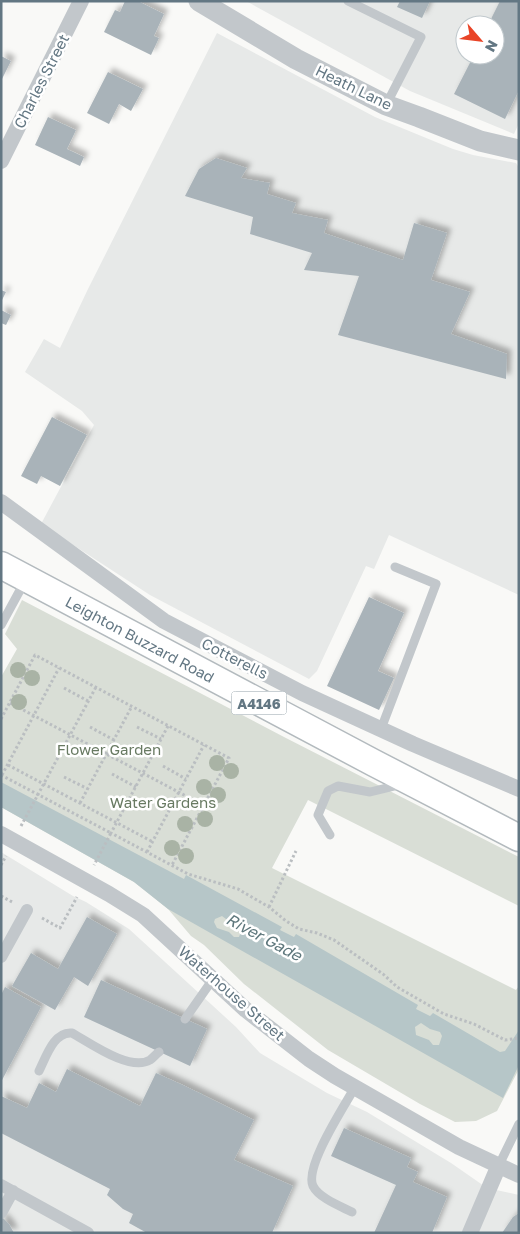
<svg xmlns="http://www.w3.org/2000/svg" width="520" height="1234" viewBox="0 0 520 1234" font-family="'Golos Text',sans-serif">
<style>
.built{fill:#e7e9e8;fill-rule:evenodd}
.green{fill:#d9ded6}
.water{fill:#b6c6c8;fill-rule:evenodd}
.building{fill:#a9b3b9;filter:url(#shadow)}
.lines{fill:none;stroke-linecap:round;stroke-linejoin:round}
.primary-casing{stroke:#b3babe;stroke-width:29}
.path{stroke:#babec1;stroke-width:3;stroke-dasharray:2.5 2.5;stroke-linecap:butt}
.service{stroke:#c2c7cb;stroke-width:9}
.pedestrian{stroke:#c2c7cb;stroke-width:12}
.minor{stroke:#c2c7cb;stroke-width:16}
.tertiary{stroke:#c2c7cb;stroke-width:21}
.primary{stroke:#fff;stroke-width:26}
.tree{fill:#a9b3a5}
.labels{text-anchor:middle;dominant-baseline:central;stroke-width:5;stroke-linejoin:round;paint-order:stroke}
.shield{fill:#fff;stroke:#92a0a8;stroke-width:1}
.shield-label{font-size:14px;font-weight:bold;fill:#637783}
.street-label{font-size:15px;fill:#637783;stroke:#fff}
.park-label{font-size:15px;fill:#687a62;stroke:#fff}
.water-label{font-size:16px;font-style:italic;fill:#5e777c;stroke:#fff}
</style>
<defs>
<filter id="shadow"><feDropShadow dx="4.5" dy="-4.5" stdDeviation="2.5" flood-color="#0004"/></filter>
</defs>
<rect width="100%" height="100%" fill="#f9f9f7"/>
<path class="built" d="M 246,1 L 519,1 L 519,123 L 514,134 L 410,91 ZM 465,25 L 495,25 L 495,55 L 465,55 Z
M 217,33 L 375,117 L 453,149 L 473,155 L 516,163 L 519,168 L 519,595 L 389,535 L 374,569 L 366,566 L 317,671 L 309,679 L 150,595 L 41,524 L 94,425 L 82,411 L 25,372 L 44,339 L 60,348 L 88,289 Z
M 1,852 L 73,896 L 86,902 L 129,929 L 236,1027 L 260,1053 L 327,1093 L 367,1112 L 451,1163 L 487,1188 L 519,1195 L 519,1233 L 1,1233 Z"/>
<path class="green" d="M 22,600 L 284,737 L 519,857 L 519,906 L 308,800 L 272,868 L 516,990 L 519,986 L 519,1069 L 497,1111 L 476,1121 L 455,1122 L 420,1104 L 328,1050 L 244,984 L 204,945 L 191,936 L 168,909 L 134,882 L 1,807 L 1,677 L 17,649 L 5,634 Z"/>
<path class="water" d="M 1,782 L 184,879 L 186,875 L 282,927 L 280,930 L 294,937 L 296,934 L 418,1005 L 416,1009 L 430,1016 L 433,1013 L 500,1052 L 505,1051 L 519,1030 L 519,1065 L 503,1098 L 168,909 L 134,882 L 1,807 ZM 222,916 L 230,922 L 240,925 L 242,929 L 239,937 L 234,937 L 229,932 L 217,928 L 214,922 L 215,919 ZM 421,1023 L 430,1029 L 440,1032 L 442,1036 L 439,1045 L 433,1045 L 429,1040 L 416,1035 L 415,1027 Z"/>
<path class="building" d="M 125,1 L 138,1 L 164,14 L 154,36 L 159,38 L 151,55 L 104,32 L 115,10 L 120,12 Z
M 400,1 L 430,1 L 422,18 L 397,7 Z
M 500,1 L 519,1 L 519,90 L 505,119 L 454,94 L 474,55 L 495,55 L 495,25 L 488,25 Z
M 1,56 L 11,61 L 1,81 Z
M 108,72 L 143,89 L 131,111 L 119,104 L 109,124 L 87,113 Z
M 48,117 L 76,130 L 67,149 L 84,157 L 80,166 L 35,145 Z
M 216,158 L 247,168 L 241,178 L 270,183 L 267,194 L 296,203 L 292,213 L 328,220 L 324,233 L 403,260 L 414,223 L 447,233 L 431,280 L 470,292 L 451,334 L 507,354 L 506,379 L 338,335 L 359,276 L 304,270 L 312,253 L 250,234 L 253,217 L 185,196 L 199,169 Z
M 1,290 L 6,292 L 1,302 Z
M 1,310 L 11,315 L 6,325 L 1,323 Z
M 52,417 L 87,435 L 60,486 L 41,476 L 37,484 L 21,476 Z
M 369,597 L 404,613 L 378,671 L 394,678 L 379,710 L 327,686 Z
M 87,917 L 117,934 L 88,986 L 74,977 L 55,1010 L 12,986 L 31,953 L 58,969 Z
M 101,980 L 207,1029 L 190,1066 L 84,1017 Z
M 5,987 L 41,1007 L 1,1082 L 1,995 Z
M 67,1069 L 140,1106 L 156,1073 L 185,1086 L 254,1120 L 234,1160 L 293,1186 L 272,1233 L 147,1233 L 129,1223 L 133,1214 L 123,1209 L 107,1195 L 110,1189 L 1,1133 L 1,1096 L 27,1108 L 39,1083 L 56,1092 Z
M 344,1128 L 411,1158 L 407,1167 L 418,1172 L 413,1182 L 447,1197 L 432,1233 L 374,1233 L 396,1185 L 331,1156 Z
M 519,1213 L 519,1233 L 502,1233 L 513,1217 Z
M 1,1216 L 9,1224 L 14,1233 L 1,1233 Z"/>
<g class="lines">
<g class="primary-casing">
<path id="primary" d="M 1,565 L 374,763 L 519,838"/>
</g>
<path class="path" d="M 64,688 L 88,701
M 10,703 L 203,805
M 1,719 L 35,655 L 229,758 L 172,865
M 168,726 L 111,833 L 188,874 L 238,889 L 269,907 L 286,921 L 299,929 L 317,933 L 334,940 L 383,974 L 397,987 L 444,1014 L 474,1024 L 505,1040 L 519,1038
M 90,727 L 114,740
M 137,727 L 161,739
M 8,765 L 153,842
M 163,766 L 186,779
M 112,774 L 136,787
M 1,775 L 111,833 L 94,865
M 2,775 L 59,668
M 64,777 L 88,789
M 80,803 L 132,706
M 21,826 L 96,687
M 147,852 L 204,745
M 1,865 L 6,856
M 1,896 L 14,903
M 269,907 L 296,851
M 42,918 L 60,928 L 77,897"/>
<path class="service" d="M 348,1 L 421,37 L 386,105
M 1,625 L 25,581
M 381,729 L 436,584 L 395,567
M 330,835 L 318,815 L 328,791 L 338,786 L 370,792 L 403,784
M 185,1019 L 213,979
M 39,1071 C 46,1057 54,1031 72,1033 C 90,1043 130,1072 150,1060 C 153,1058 156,1054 159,1052
M 499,1165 L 519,1124
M 352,1212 C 340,1206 319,1198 313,1186 C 304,1167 345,1105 355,1087"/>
<path class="pedestrian" d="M 1,957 L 27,910
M 1,1185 L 88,1233
M 1,1213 L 13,1191"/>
<path class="minor" d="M 1,161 L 81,1
M 1,502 L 164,621 L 302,693 L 413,744 L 519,789
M 1,834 L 109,894 L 143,915 L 246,1010 L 309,1059 L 335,1076 L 459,1147 L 519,1175
M 470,1233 L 499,1165"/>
<path class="tertiary" d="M 199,1 L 296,59 L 386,105 L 419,117 L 480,141 L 519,150"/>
<use href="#primary" class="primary"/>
</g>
<g class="tree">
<circle cx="18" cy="670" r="8"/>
<circle cx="32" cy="678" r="8"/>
<circle cx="19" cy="702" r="8"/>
<circle cx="217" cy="763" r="8"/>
<circle cx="231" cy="771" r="8"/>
<circle cx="204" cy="787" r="8"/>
<circle cx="218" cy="795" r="8"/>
<circle cx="205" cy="819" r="8"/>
<circle cx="185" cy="824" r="8"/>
<circle cx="172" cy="848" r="8"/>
<circle cx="186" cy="856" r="8"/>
</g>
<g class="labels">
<rect class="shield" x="231.5" y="691.5" width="55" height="23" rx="4"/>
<g class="shield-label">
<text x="259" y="703">A4146</text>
</g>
<g class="street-label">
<text transform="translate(41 81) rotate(-63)">Charles Street</text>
<text transform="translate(354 87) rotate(26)">Heath Lane</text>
<text transform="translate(140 639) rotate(28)">Leighton Buzzard Road</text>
<text transform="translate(235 658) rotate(27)">Cotterells</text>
<text transform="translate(232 993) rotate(41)">Waterhouse Street</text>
</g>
<g class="park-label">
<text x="109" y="749">Flower Garden</text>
<text x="163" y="802">Water Gardens</text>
</g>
<g class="water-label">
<text transform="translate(264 937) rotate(28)">River Gade</text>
</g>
</g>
<rect width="520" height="1234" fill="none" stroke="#637783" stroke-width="5"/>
<g transform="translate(480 40) rotate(118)"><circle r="24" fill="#ffffff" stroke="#c1c9cd"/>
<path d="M0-4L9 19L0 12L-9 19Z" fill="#e94427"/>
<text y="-8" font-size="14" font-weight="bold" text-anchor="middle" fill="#637783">N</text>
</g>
</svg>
